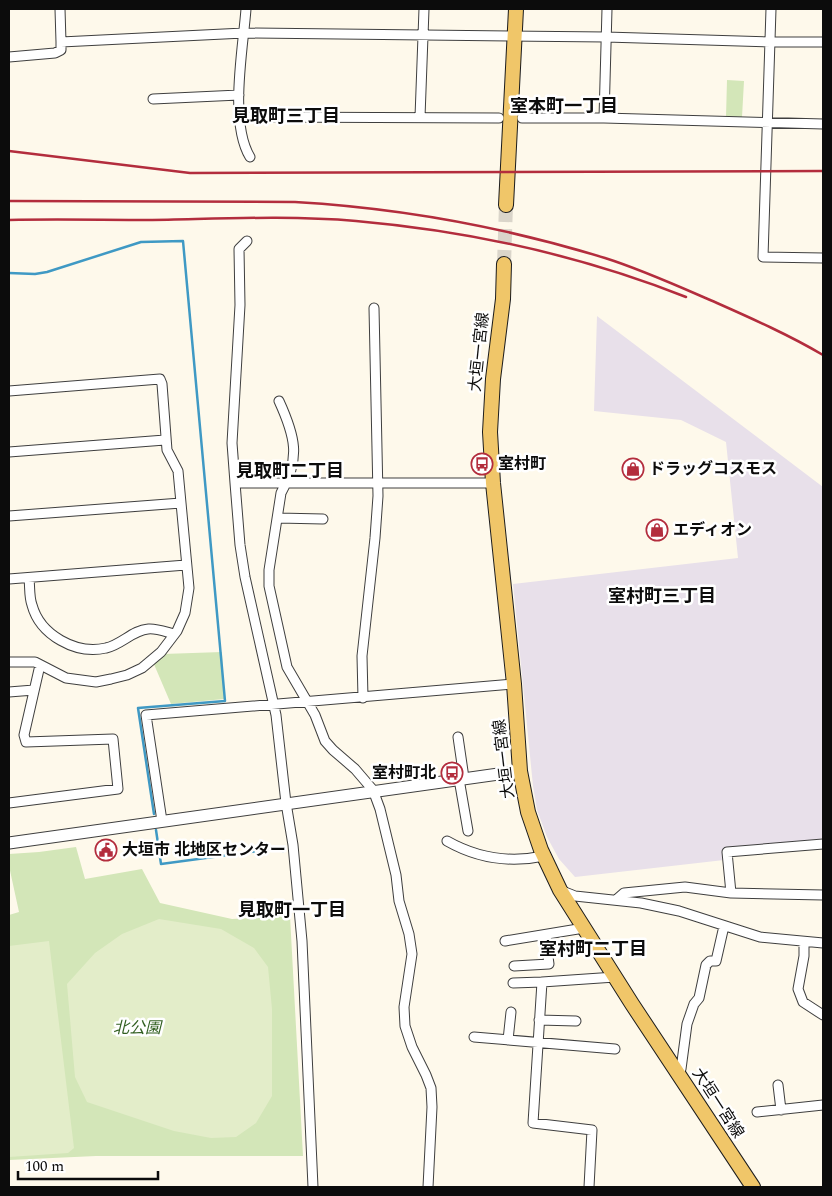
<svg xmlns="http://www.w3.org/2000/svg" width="832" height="1196" viewBox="0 0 832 1196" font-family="Spectral,'Noto Sans JP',serif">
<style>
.industrial{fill:#e8e0ea}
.green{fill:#d3e6b8}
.pitch{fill:#e3edc9}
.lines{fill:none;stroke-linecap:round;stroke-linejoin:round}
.stream{stroke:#3f99c4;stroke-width:2.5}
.primary-tunnel{stroke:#dad5ca;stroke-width:14;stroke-dasharray:14 7;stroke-linecap:butt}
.minor-casing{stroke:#3f3f3f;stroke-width:11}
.tertiary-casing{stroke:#3f3f3f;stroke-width:13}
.primary-casing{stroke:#1d1d1d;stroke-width:16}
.minor{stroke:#fff;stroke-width:9}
.tertiary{stroke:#fff;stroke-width:11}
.primary{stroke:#f0c669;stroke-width:14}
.rail{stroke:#b32d3d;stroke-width:2.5}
.labels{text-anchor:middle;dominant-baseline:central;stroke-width:5;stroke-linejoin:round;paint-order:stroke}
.street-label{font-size:16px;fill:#0c0c0c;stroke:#fff}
.poi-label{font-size:16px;font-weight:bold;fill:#0c0c0c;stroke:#fff;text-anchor:start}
.park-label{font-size:16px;font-style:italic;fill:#325f21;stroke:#fff}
.neighbourhood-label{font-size:18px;font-weight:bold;fill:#0c0c0c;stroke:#fff}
</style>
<rect width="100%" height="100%" fill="#fef9eb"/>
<path class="industrial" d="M 597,316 L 823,487 L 823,839 L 723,849 L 724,860 L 575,877 L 559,859 L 547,837 L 537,810 L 533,786 L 513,584 L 738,558 L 726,442 L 681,420 L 594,411 Z"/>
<path class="green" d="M 727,80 L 744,81 L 742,117 L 726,117 Z
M 222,652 L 224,699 L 171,704 L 153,662 L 163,654 Z
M 76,847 L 85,879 L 142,869 L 160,903 L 232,919 L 290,916 L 303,1156 L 96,1156 L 9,1160 L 9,915 L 19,912 L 9,866 L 9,854 L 39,852 Z"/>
<path class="pitch" d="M 159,919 L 221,929 L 254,948 L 268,967 L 272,1009 L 272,1096 L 256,1123 L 236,1137 L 211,1138 L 174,1131 L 87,1102 L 75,1077 L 67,984 L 95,953 L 122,934 Z
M 49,941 L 74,1148 L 68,1153 L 9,1157 L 9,946 Z"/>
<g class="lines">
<path class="stream" d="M 9,273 L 35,274 L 47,272 L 141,242 L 183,241 L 225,701 L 138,708 L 154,814
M 156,830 L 161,864 L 280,848 L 283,851"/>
<path class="primary-tunnel" d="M 504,264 L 506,205"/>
<g class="minor-casing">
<path id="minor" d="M 60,9 L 61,42 L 244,33 L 606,37 L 770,42 L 823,42
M 246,9 C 243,49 229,122 250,157
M 771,9 L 763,257 L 823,258
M 9,57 L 55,53 L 61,50 L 61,42
M 153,99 L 239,95
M 240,117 L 499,118
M 420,117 L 424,9
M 522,118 L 604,118 L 823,124
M 604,118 L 607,9
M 247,241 L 239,249 L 240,305 L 232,443 L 235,483 L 240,545 L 245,577 L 276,715 L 286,803 L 293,845 L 302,941 L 313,1187
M 9,391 L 160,379 L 162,384 L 167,450 L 178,471 L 189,588 L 185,613 L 177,631 L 161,652 L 142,668 L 127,675 L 111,679 L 96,682 L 66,678 L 35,662 L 9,662
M 279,401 C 295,436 301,458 281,493 L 269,570 L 269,586 L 287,667 L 315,715 L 325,741 L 333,750 L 355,769 L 373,790 L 380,809 L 396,875 L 399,901 L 409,934 L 412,954 L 404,1007 L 405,1026 L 412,1047 L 426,1075 L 431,1088 L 432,1107 L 428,1187
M 9,452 L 165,440
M 235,483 L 493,483
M 9,516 L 181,503
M 278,518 L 323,519
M 29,578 C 30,587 29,597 32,605 C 40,635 76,655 106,648 C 121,645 133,630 148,629 C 156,628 166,632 174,634
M 9,579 L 186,565
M 9,692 L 34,690
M 363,698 L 362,656 L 375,538 L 378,496 L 374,308
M 458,737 L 464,778
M 459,779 L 468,831
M 9,803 L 118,789 L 113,739 L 26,742 L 24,735 L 40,665
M 162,821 L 146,715 L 514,684
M 447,841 C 477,858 511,863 544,856
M 560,890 L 575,896 L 641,903 L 679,911 L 760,937 L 823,943
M 731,893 L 727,852 L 823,844
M 616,900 L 624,893 L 685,887 L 731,893 L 823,895
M 505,941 L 584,928
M 804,942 L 804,956 L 798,989 L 803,1002 L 823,1015
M 514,966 L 549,964 L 545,935
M 513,983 L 542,982
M 539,1020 L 576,1021
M 474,1037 L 615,1049
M 508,1040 L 511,1012
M 681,1069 L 687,1024 L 694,1004 L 699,998 L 706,965 L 710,961 L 716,961 L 724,926
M 778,1085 L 781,1110
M 757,1112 L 823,1105
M 589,1187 L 592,1130 L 533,1123 L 542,982 L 615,977"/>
</g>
<g class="tertiary-casing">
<path id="tertiary" d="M 9,843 L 520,771"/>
</g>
<g class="primary-casing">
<path id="primary" d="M 506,205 L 516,9
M 504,264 L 503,299 L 493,379 L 490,432 L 493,483 L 514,684 L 520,771 L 528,812 L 541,850 L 560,890 L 632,1004 L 753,1187"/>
</g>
<use href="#minor" class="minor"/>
<use href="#tertiary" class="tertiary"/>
<use href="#primary" class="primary"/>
<path class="rail" d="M 9,151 L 190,173 L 823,171
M 9,201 L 295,202 C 400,208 504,227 605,258 C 643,270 680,287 717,303 C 753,319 789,335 823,355
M 9,220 C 55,219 102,220 148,220 C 217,219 287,215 356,221 C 469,231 580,255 686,297"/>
</g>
<defs>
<g id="bus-ring" transform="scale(1.125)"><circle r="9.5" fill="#fff" stroke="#b32d3d" stroke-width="1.5"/><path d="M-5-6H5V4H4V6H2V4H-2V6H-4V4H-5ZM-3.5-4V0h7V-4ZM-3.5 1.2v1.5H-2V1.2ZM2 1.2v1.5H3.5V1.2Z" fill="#b32d3d"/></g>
<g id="shop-ring" transform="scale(1.125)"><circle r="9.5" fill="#fff" stroke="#b32d3d" stroke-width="1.5"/><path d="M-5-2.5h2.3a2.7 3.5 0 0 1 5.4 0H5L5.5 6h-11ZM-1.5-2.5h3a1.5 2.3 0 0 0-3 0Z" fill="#b32d3d"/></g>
<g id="civic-ring" transform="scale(1.125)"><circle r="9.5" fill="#fff" stroke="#b32d3d" stroke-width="1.5"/><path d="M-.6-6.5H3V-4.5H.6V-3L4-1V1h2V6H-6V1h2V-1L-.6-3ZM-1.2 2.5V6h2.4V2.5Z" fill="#b32d3d"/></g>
</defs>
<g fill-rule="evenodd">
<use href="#bus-ring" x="482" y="464"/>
<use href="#shop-ring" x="633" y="469"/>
<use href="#shop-ring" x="657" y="530"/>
<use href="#bus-ring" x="452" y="773"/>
<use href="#civic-ring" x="106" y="850"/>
</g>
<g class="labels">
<g class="street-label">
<text transform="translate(479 352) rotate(-84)">大垣一宮線</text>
<text transform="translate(504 759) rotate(-97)">大垣一宮線</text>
<text transform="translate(718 1103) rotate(57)">大垣一宮線</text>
</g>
<g class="poi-label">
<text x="498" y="464">室村町</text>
<text x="649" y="469">ドラッグコスモス</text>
<text x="673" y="530">エディオン</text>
<text x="436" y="773" text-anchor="end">室村町北</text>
<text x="122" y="850">大垣市 北地区センター</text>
</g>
<g class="park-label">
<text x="137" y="1028">北公園</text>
</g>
<g class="neighbourhood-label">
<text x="564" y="106">室本町一丁目</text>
<text x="286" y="116">見取町三丁目</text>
<text x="290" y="471">見取町二丁目</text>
<text x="662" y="596">室村町三丁目</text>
<text x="292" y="910">見取町一丁目</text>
<text x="593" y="949">室村町二丁目</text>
</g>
</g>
<rect width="832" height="1196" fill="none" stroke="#0c0c0c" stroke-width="20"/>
<path d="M18 1171v8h140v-8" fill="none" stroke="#0c0c0c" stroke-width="2.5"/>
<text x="25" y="1171" font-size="15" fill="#0c0c0c" stroke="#ffffff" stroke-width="4" paint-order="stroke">100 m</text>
</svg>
